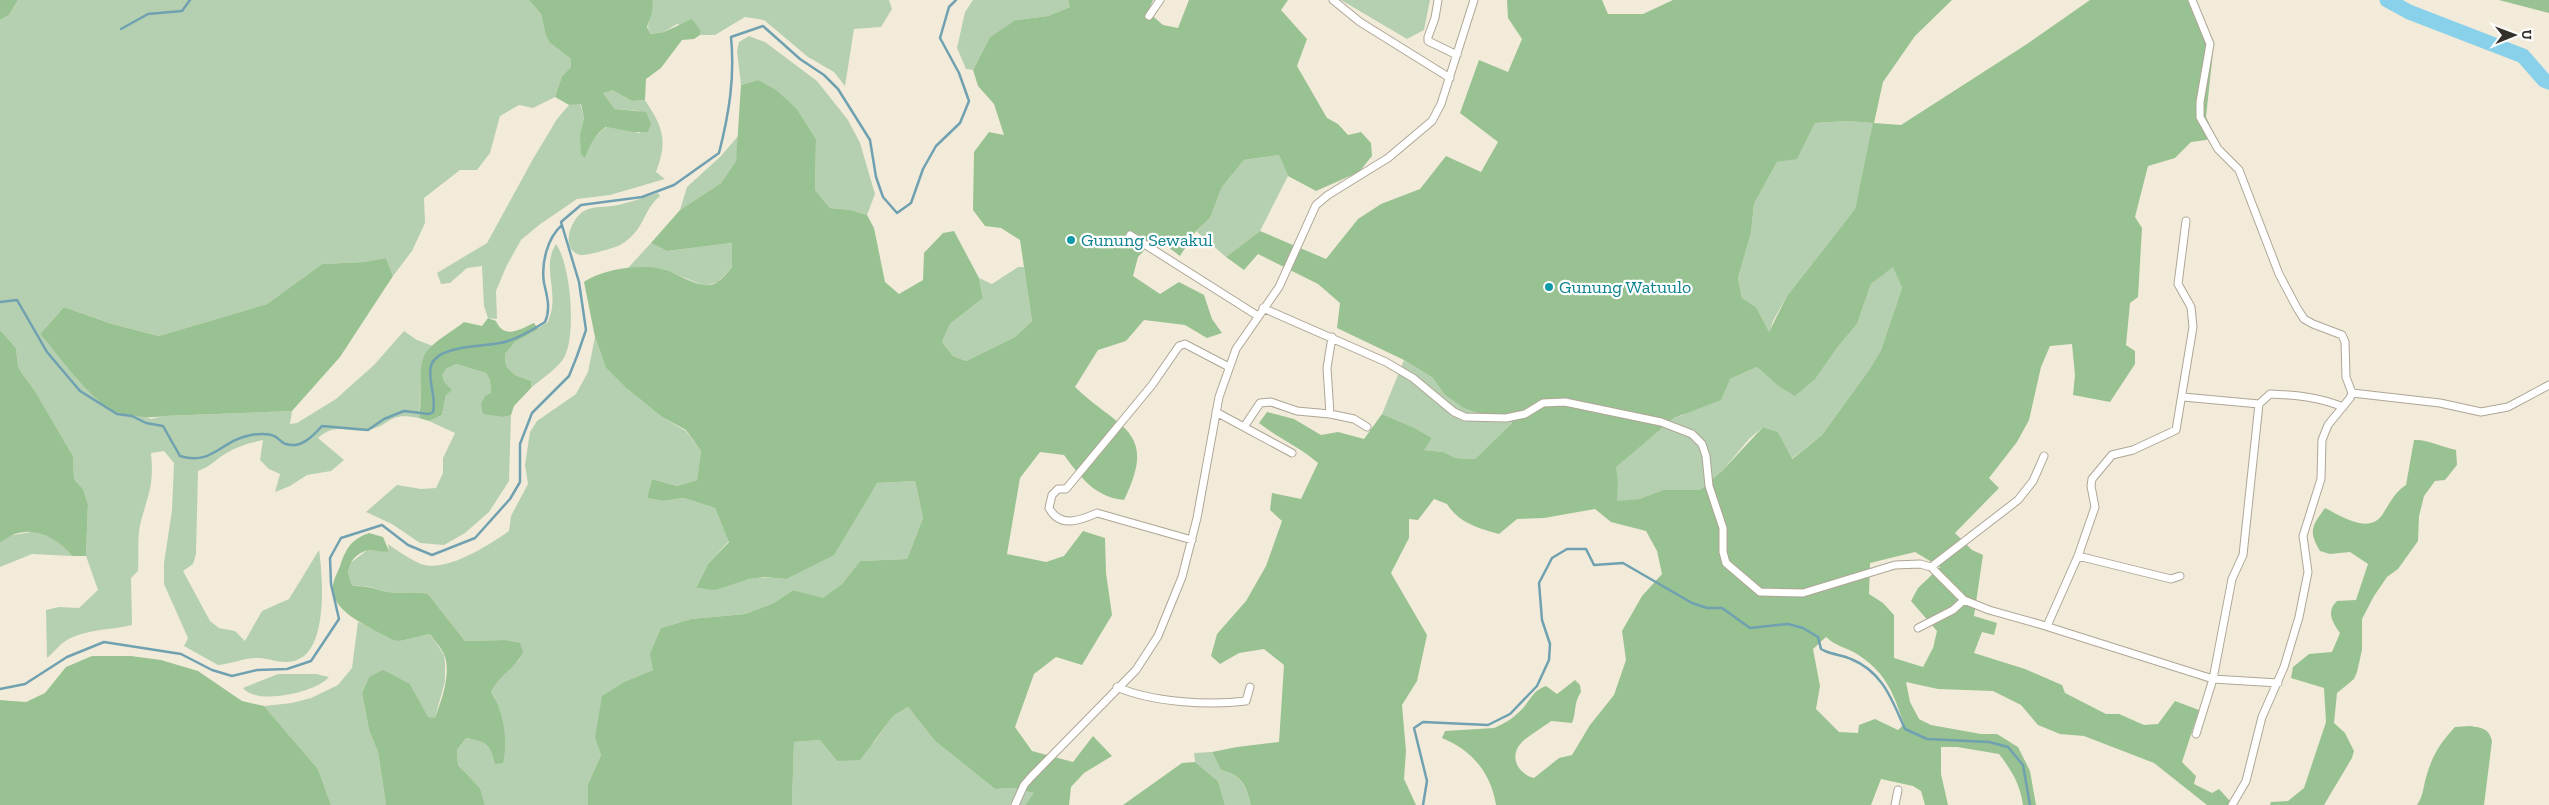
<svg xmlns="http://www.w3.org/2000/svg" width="2549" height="805" viewBox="0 0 2549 805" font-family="'Zilla Slab',serif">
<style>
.green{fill:#b5d0b0}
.forest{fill:#99c292;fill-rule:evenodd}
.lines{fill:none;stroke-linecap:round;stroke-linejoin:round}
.stream{stroke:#6fa1b0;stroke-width:2.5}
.river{stroke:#89d1ea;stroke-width:15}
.minor-casing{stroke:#aea696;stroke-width:9}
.minor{stroke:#fff;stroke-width:7}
.culture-dot{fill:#0f9aa8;stroke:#fff;stroke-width:2}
.labels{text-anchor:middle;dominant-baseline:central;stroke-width:4.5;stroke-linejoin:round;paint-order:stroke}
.culture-label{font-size:18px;fill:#0d838f;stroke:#fff;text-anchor:start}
</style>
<rect width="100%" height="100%" fill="#f3ebda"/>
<path class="green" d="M 18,0 L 529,0 L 541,14 L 546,36 L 550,43 L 571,59 L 571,67 L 562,76 L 555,97 L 533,108 L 519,105 L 500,116 L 490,153 L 477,170 L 460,170 L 424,198 L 425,223 L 412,251 L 393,276 L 386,258 L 364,262 L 322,264 L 267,304 L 159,336 L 112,324 L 64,307 L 40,334 L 93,394 L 151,419 L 164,416 L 292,411 L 290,424 L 297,423 L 336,399 L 374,365 L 404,331 L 417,340 L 433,346 C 415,358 422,399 419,418 C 387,411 392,426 367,430 C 347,433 336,422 318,438 L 344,460 L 331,471 L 307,475 L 290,486 L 275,492 L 280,474 L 269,469 L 260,460 L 263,440 C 250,443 237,446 225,454 C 213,461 212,466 198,471 L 196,554 L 193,564 L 183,571 L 210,621 L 219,628 L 235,631 L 245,641 L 262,611 L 289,599 L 319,550 C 323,577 328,649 297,660 C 284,665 272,659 259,658 C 246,657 231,664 218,665 L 184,646 L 188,638 L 164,584 L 164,563 L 172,510 L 174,463 L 164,451 L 151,453 C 154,485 149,492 141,521 C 137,536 139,555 138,571 L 131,578 L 132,625 C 112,630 86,629 67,640 C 60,644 53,653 47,658 L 46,610 L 59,607 L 79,608 L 98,590 L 86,556 L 88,504 L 83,489 L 74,479 L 73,456 L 35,391 L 21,372 L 18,366 L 16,348 L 0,330 L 0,20 L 9,15 Z
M 653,0 L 889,0 L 892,9 L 881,27 L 854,29 L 845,86 L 834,72 L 808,57 L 764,20 L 745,17 L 715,35 L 700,35 L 701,31 L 677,24 L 664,32 L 649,34 C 646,23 652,12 653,0 Z
M 973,0 L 1068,0 L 1070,7 L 1048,16 L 1015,20 L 990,37 L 973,70 L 966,69 L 957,48 L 965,12 Z
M 1341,0 L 1430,0 L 1424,30 L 1407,39 Z
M 749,36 L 765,42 L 817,81 L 848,120 L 860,143 L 875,194 L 867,215 L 851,210 L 830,208 L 815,190 L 816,139 L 797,109 L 758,80 L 741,85 L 737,51 L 739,42 Z
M 605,90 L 612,90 L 632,101 L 645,100 C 663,127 668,141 656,172 L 665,179 L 610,195 L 577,199 L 539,225 L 521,240 L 506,267 L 496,291 L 497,319 L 488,318 L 484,306 L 482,266 L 467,268 L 450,283 L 441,284 L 437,273 L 487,243 L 533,159 L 557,119 L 569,105 L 580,103 L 584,118 L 580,134 L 585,158 C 590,146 595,134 607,127 L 640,133 L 639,111 L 615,109 L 603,93 Z
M 1847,121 L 1874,123 L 1855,209 L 1787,296 L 1773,321 L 1769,333 L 1756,307 L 1742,298 L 1738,278 L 1751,233 L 1754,204 L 1777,162 L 1797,158 L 1815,123 Z
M 739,135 L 736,161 L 721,183 L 680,210 L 687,187 L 721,156 Z
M 1279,155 L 1288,176 L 1260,231 L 1226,257 L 1196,231 L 1210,218 L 1222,187 L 1244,160 Z
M 658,193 L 660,196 C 641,212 646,230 620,245 C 615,248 585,256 580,255 C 559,249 571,218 584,211 C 594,205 607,208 618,205 C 631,202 645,197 658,193 Z
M 651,243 L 667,251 L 732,243 L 732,267 L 718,282 L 705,286 L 663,269 L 628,268 Z
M 556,244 C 571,265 576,333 565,356 C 559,368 541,379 531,388 L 531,381 L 515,375 L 506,366 L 505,354 L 515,342 L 548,322 C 549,317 552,312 552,307 C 555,284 543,265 556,244 Z
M 1893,266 L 1902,288 L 1881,350 L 1869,370 L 1822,435 L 1791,459 L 1778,432 L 1763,427 L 1749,439 L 1723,470 L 1700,490 L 1663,490 L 1639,499 L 1616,502 L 1618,482 L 1615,467 L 1674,418 L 1683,415 L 1730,379 L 1757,367 L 1777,385 L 1836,349 L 1857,324 L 1871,284 Z
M 1018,267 L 1024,267 L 1032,321 L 1015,337 L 966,361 L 953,356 L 942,342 L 950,324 L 983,298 L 979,278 L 992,284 Z
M 595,337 L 606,368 L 625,387 L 662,417 L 686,431 L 701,451 L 697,480 L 677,486 L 652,479 L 647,498 L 663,501 L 684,498 L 715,508 L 729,541 L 708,564 L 696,588 C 723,591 726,583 750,579 C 762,576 773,578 786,579 L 857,513 L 877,483 L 915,481 L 923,518 L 907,559 L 860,561 L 842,584 L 823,599 L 793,590 L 774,603 L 745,614 L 691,619 L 661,628 L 653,670 L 626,681 L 595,738 L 601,755 L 588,784 L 588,805 L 485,805 L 480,788 L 458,765 L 457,750 L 466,738 C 487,743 489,742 495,764 L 495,698 L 491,692 L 497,679 L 520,659 L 504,640 L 465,641 L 428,594 C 414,591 400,594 388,592 C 373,589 370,585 353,586 L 349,580 L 349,564 L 366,551 L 389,551 L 388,544 C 398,551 409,559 421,564 C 446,573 489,545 509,531 L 511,516 L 528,484 L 525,465 L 530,432 L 537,421 L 576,394 L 588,372 Z
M 1404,360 L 1433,378 L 1444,394 L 1507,415 L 1512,423 L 1475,459 L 1454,458 L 1443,452 L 1423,450 L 1432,438 L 1415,428 L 1382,414 Z
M 456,364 L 486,373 L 490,380 L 491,393 L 489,396 L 504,417 L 511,415 L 509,481 L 489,512 L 465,533 L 444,545 L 420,543 L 392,524 L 366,512 L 397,485 L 421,489 L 436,488 L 443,473 L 443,458 L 455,433 L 429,421 L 442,415 L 446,395 L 441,375 L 446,369 Z
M 37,531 C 52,536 62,543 72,556 L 32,554 L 0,567 L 0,543 L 8,536 Z
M 358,622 L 400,641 L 430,634 L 444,655 L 445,663 L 445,681 L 435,718 L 428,718 L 410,684 L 369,677 L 362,693 L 369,730 L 378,752 L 386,805 L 331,805 L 318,769 L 264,706 L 292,703 L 311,698 L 338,685 L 352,668 Z
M 278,674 L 316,674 L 329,677 C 317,692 257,706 243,688 Z
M 908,707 L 935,741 L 995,789 L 1013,788 L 1035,793 L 1025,805 L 792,805 L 794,742 L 820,740 L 837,761 L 874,742 L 893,716 Z
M 1212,752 L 1221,770 C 1241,775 1246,785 1251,805 L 1225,805 L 1218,781 L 1195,762 L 1194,753 Z"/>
<path class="forest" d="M 0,0 L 18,0 L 9,15 L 0,20 Z
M 529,0 L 653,0 L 652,12 L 647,27 L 650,34 L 664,32 L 692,19 L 701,31 L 700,35 L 694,39 L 682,40 L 661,68 L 646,79 L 645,100 L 632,101 L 612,90 L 603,93 L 615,109 L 646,112 L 651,124 L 648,132 L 633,132 L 606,127 C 595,134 590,146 585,158 L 581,154 L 580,134 L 584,118 L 581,104 L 569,105 L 555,97 L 562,76 L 571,67 L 571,59 L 550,43 L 546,36 L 541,14 Z
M 1068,0 L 1153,0 L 1148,12 L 1163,25 L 1178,28 L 1189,0 L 1288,0 L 1281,10 L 1307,39 L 1297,66 L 1327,118 L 1338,124 L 1348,135 L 1361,132 L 1371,143 L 1372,156 L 1359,172 L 1316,191 L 1288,176 L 1279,155 L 1244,160 L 1222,187 L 1210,218 L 1196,231 L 1180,256 L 1156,238 L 1138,257 L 1133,276 L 1160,294 L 1179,282 L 1204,295 L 1212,319 L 1222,333 L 1207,338 L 1185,325 L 1144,320 L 1126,341 L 1098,350 L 1075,387 C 1118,429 1159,429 1124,500 C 1095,497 1081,478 1064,455 L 1040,452 L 1020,478 L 1007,554 L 1046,562 L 1064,556 L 1083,531 L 1105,538 L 1106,573 L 1112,615 L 1082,665 L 1056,657 L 1034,674 L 1015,727 L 1032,751 L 1073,762 L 1093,736 L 1112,756 L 1084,773 L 1071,787 L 1069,805 L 1025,805 L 1034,793 L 1013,788 L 995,789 L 935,741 L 908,707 L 893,716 L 860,760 L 837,761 L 820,740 L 794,742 L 792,805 L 588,805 L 588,784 L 601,755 L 595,738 L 602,696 L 626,681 L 653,670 L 650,654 L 661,628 L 691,619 L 745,614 L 774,603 L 793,590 L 823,598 L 842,584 L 860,561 L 907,559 L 923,518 L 915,481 L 877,483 L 834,555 L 786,579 L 764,577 L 749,579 L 715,590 L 696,588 L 708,564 L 729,542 L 715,508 L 684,498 L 663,501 L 647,498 L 652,479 L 677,486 L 697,480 L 701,451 L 686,430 L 662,417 L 625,387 L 606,368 L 595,337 L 584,282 C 602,269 644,263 666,270 C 678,274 692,284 705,285 C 717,287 725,275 732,267 L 732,243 L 667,251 L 651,243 L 680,210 L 721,183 L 736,161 L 741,85 L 758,80 L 776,90 L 797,109 L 816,139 L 815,190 L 830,208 L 851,210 L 867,215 L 874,228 L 885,282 L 899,294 L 923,280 L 924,253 L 943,233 L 954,231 L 979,278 L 983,298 L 950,324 L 942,342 L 953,356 L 966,361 L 1015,337 L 1032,321 L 1020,240 L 1001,228 L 985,226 L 973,210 L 974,152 L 989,132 L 1004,135 L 994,104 L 978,86 L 973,70 L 990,37 L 1015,20 L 1048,16 L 1070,7 Z
M 1507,0 L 1602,0 L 1608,14 L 1643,14 L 1673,0 L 1952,0 L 1915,36 L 1883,82 L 1874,123 L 1901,125 L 2027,44 L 2090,0 L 2195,0 L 2214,43 L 2206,117 L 2215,136 L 2206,140 L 2191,142 L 2175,158 L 2148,166 L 2135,217 L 2142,228 L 2138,297 L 2130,303 L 2126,345 L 2135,351 L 2135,364 L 2110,402 L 2073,395 L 2075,375 L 2072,344 L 2050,346 L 2041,367 L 2029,420 L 2017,442 L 1989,478 L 1999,488 L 1955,533 L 1972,550 L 1983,555 L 1974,616 L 1997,623 L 1994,635 L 1982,632 L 1974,653 L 2025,669 L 2062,685 L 2065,693 L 2106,714 L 2119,714 L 2144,725 L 2158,724 L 2175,701 L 2199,710 L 2182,762 L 2196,776 L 2194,784 L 2212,793 L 2219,789 L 2230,801 L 2231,805 L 2207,805 L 2154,763 L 2084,736 L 2060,734 L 2038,725 L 2021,705 L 1993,691 L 1938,689 L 1906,682 L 1910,702 L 1919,719 L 1931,725 L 1981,734 L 1997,734 L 2018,747 L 2030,771 L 2036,805 L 2023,805 C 2020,784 2012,771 1999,754 L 1957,747 L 1941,747 L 1941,774 L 1948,805 L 1925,805 L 1921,791 L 1913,786 L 1881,779 L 1871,805 L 1496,805 C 1491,773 1472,750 1442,738 L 1445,731 L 1494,728 C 1506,723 1515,717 1524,707 C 1531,698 1534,690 1546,686 L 1557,694 L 1575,680 L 1580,685 L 1581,692 C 1573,704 1577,711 1572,723 L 1551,721 C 1542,728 1528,736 1522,742 C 1508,756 1518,774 1534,778 L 1559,758 L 1572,755 L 1590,725 L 1614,695 L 1626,660 L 1622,631 L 1642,596 L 1662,574 L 1657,551 L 1646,531 L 1611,522 L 1595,509 L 1544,518 L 1517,519 L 1499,534 C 1478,528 1459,523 1447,504 L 1434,499 L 1418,520 L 1409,519 L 1409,538 L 1391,573 L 1427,635 L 1417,681 L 1402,705 L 1406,751 L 1404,779 L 1416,805 L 1251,805 C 1246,784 1241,775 1221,770 L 1212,752 L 1237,747 L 1279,742 L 1284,665 L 1264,649 L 1239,653 L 1220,664 L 1211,656 L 1217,634 L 1246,601 L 1266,566 L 1282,521 L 1270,510 L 1272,493 L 1301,499 L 1318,463 C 1300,447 1278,438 1259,423 L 1267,412 L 1294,419 L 1321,435 L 1338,432 L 1364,439 L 1382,414 L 1415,428 L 1432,438 L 1424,450 L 1443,452 L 1455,458 L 1475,459 L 1512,423 L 1506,415 L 1482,414 L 1464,408 L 1444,394 L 1433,378 L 1404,360 L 1337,328 L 1340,303 L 1318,284 L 1258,254 L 1244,270 L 1226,257 L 1260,231 L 1326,259 L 1358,219 L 1381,204 L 1420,189 L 1446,156 L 1481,172 L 1498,142 L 1460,113 L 1479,60 L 1508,72 L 1522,39 L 1508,18 ZM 1847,121 L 1873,123 L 1855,209 L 1787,296 L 1769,332 L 1756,307 L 1742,298 L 1738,278 L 1751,233 L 1754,204 L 1777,162 L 1797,159 L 1815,123 ZM 1893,267 L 1902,288 L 1881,350 L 1869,370 L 1822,435 L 1792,459 L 1778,432 L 1763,427 L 1723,470 L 1700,490 L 1663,490 L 1639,499 L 1617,501 L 1618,482 L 1616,467 L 1674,418 L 1721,400 L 1730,379 L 1757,367 L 1777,385 L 1795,396 L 1815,379 L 1836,349 L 1857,324 L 1871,284 ZM 1915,552 L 1940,567 L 1918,588 L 1911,601 L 1937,631 L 1933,648 L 1923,667 L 1894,658 L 1894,615 L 1883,603 L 1869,594 L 1870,563 ZM 1826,637 C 1836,647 1849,648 1860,656 C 1887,674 1894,695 1904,724 L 1898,730 L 1875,719 L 1859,725 L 1858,733 L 1839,732 L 1816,709 L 1820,686 L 1813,649 Z
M 2499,0 L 2549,0 L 2549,13 Z
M 386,258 L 393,276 L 340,357 L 292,411 L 164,416 C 151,419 120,416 108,408 C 82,389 61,358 40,334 L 64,307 L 112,324 L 159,336 L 267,304 L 322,264 L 364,262 Z
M 488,318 L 496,321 C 504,340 521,329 534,323 L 538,329 L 515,342 L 505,354 L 506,366 L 515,375 L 531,381 L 531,388 L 514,406 L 511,415 L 504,417 L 483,414 L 481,404 L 485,396 L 491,393 L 490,380 L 486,373 L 456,364 L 446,369 L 442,375 L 444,382 L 452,390 L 446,395 L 442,415 L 429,421 L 419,418 C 423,398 416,364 427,351 C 436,340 453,331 464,322 L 482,326 Z
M 0,330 L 16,348 L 18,366 L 21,372 L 35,391 L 73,456 L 74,479 L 83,489 L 88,504 L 86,556 L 72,556 C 54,533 24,522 0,543 Z
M 2414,440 C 2427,439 2442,447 2456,450 L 2457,465 L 2445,480 L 2435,481 L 2424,496 L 2419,516 L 2418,541 L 2398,569 L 2387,577 L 2374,596 L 2362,619 L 2362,650 L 2357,672 L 2354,679 L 2337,693 L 2334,723 L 2345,733 L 2354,751 L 2352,758 L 2324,805 L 2270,805 L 2271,802 L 2288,801 L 2304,788 L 2326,722 L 2324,688 L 2291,678 L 2293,667 L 2309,654 L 2332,652 L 2340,633 C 2332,622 2326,611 2337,601 L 2356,600 L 2368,564 L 2350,552 L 2330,554 L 2320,551 C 2308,531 2312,526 2325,508 C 2343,517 2371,536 2384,512 C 2391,501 2395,492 2406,485 Z
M 369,533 L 383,537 L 389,551 C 382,553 372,549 365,551 C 349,557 344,573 353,586 C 371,586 373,589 388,592 C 400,594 414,591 428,594 L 465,641 L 504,640 L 520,643 L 523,652 C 516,668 499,675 491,692 C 504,712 508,740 503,763 L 495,764 C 489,742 487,743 466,738 L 457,750 L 458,765 L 480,788 L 485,805 L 386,805 L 378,752 L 369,730 L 362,693 L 369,677 L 383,670 L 410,684 L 428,717 L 435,718 C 441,701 452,673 444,654 C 441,648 434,640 430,634 L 400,641 L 393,640 C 373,628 329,613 333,585 C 334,578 339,570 341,563 C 347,547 352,539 369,533 Z
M 92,656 L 131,656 L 161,660 L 198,671 L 242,701 L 264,706 L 318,769 L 331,805 L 0,805 L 0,700 L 26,702 L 45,693 L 66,667 Z
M 2470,726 C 2482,728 2489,728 2492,741 L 2484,805 L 2417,805 C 2424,795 2423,786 2427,774 C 2433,754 2441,742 2455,727 Z
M 1195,762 L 1218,781 L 1225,805 L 1123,805 L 1182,763 Z"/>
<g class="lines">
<path class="stream" d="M 121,29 L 148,14 L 182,11 L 190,0
M 0,302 L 17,300 L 47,352 L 80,391 L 117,414 L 132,416 L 146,423 L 163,426 L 180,456 C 213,466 221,440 251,435 C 256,434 268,433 274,436 C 278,437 281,443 286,444 C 301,449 313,436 322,426 L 368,430 L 384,419 L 404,411 L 429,414 L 433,412 C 437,396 427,381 431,366 C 437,343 489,348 508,341 C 521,337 534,329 545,322 C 551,309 547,296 544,283 C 541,264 547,238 562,225
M 0,689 L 25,684 L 67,657 L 104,642 L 181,654 L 212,670 L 232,676 L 257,670 L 287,669 L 311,661 L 339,619 L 331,584 L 330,558 L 341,538 L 382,525 L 408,545 L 432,555 L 475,538 L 510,499 L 520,482 L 520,444 L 532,413 L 569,376 L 577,356 L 586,330 L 579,282 L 561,222 L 581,205 L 642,197 L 674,185 L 719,153 C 729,114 735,77 731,37 L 763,26 L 800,59 L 824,75 L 838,89 L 870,140 L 876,177 L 883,197 L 897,213 L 911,203 L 923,169 L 936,146 L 960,123 L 969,101 L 959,73 L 940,38 L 949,7 L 956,0
M 1423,805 L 1427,781 L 1414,728 L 1423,722 L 1488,725 L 1510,714 L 1537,686 L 1549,660 L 1550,644 L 1542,620 L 1539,583 L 1552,558 L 1567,549 L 1586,549 L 1594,565 L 1623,563 L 1692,603 L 1707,608 L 1722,608 L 1750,628 L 1788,624 L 1803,628 L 1818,637 L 1821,649 L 1825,651 C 1834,655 1843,655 1851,659 C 1883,672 1892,700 1905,729 L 1927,739 L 1989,742 L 2008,747 L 2023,765 L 2030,805"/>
<path class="river" d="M 2387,0 L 2409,12 L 2523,56 L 2544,80 L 2549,82"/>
<g class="minor-casing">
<path id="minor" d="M 1333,0 L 1360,22 L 1450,78
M 1438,0 L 1435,18 L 1428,37 L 1428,41 L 1457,55
M 2192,0 L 2210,44 L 2200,102 L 2200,117 L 2218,149 L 2239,170 L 2279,274 L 2297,308 L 2304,319 L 2313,324 L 2342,335 L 2345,342 L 2346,377 L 2352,393 L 2350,398 L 2328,425 L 2322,440 L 2321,479 L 2303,536 L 2308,572 L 2299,617 L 2284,667 L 2262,717 L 2246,781 L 2232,805
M 1149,16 L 1160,0
M 1130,235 L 1258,316
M 1263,308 L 1386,362 L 1413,378 L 1454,412 L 1465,417 L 1506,418 L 1525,414 L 1543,403 L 1565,402 L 1661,422 L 1692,434 L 1702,444 L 1706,456 L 1709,486 L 1723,528 L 1723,552 L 1726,563 L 1760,592 L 1803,593 L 1895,565 L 1920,564 L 1931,567 L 1964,600 L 1989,610 L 2039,624 L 2213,679 L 2278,683
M 1332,337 L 1327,368 L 1330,414 L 1354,419 L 1367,427
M 2352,393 L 2440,403 L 2481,412 L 2508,407 L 2549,385
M 2183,397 L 2259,404 L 2270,394 C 2296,395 2319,397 2343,407
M 1216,412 L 1292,453
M 1244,427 L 1260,403 L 1271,402 L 1297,411 L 1330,414
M 1192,540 L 1097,513 C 1079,521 1060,528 1049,508 L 1052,495 L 1058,489 L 1066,489 L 1152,385 L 1179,346 L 1185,344 L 1229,367
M 2078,556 L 2171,579 L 2180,576
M 1931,567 L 2018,500 L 2033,481 L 2044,456
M 2047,626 L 2078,556 L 2095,507 L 2091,486 L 2092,479 L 2112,455 L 2133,450 L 2176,430 L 2193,327 L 2191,307 L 2178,284 L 2186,221
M 1918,628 L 1953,610 L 1964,600
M 1117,687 C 1151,702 1209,706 1246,701 L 1250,687
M 2196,734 L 2213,679 L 2232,579 L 2243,555 L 2259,404
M 1015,805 L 1024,785 L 1031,777 L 1136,670 L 1158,636 L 1182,577 L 1197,518 L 1219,397 L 1236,349 L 1279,287 L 1316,205 L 1328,195 L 1388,158 L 1432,121 L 1441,104 L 1474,0
M 1895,805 L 1898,790"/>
</g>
<use href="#minor" class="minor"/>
</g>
<g class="culture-dot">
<circle cx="1071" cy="240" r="5"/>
<circle cx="1549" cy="287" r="5"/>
</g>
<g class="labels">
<g class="culture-label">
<text x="1081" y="240">Gunung Sewakul</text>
<text x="1559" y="287">Gunung Watuulo</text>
</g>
</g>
<g transform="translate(2514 35) rotate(89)" stroke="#ffffff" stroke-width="4" paint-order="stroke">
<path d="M0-4L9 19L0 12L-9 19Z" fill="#33302a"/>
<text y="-8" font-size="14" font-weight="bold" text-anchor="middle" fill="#33302a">U</text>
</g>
</svg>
